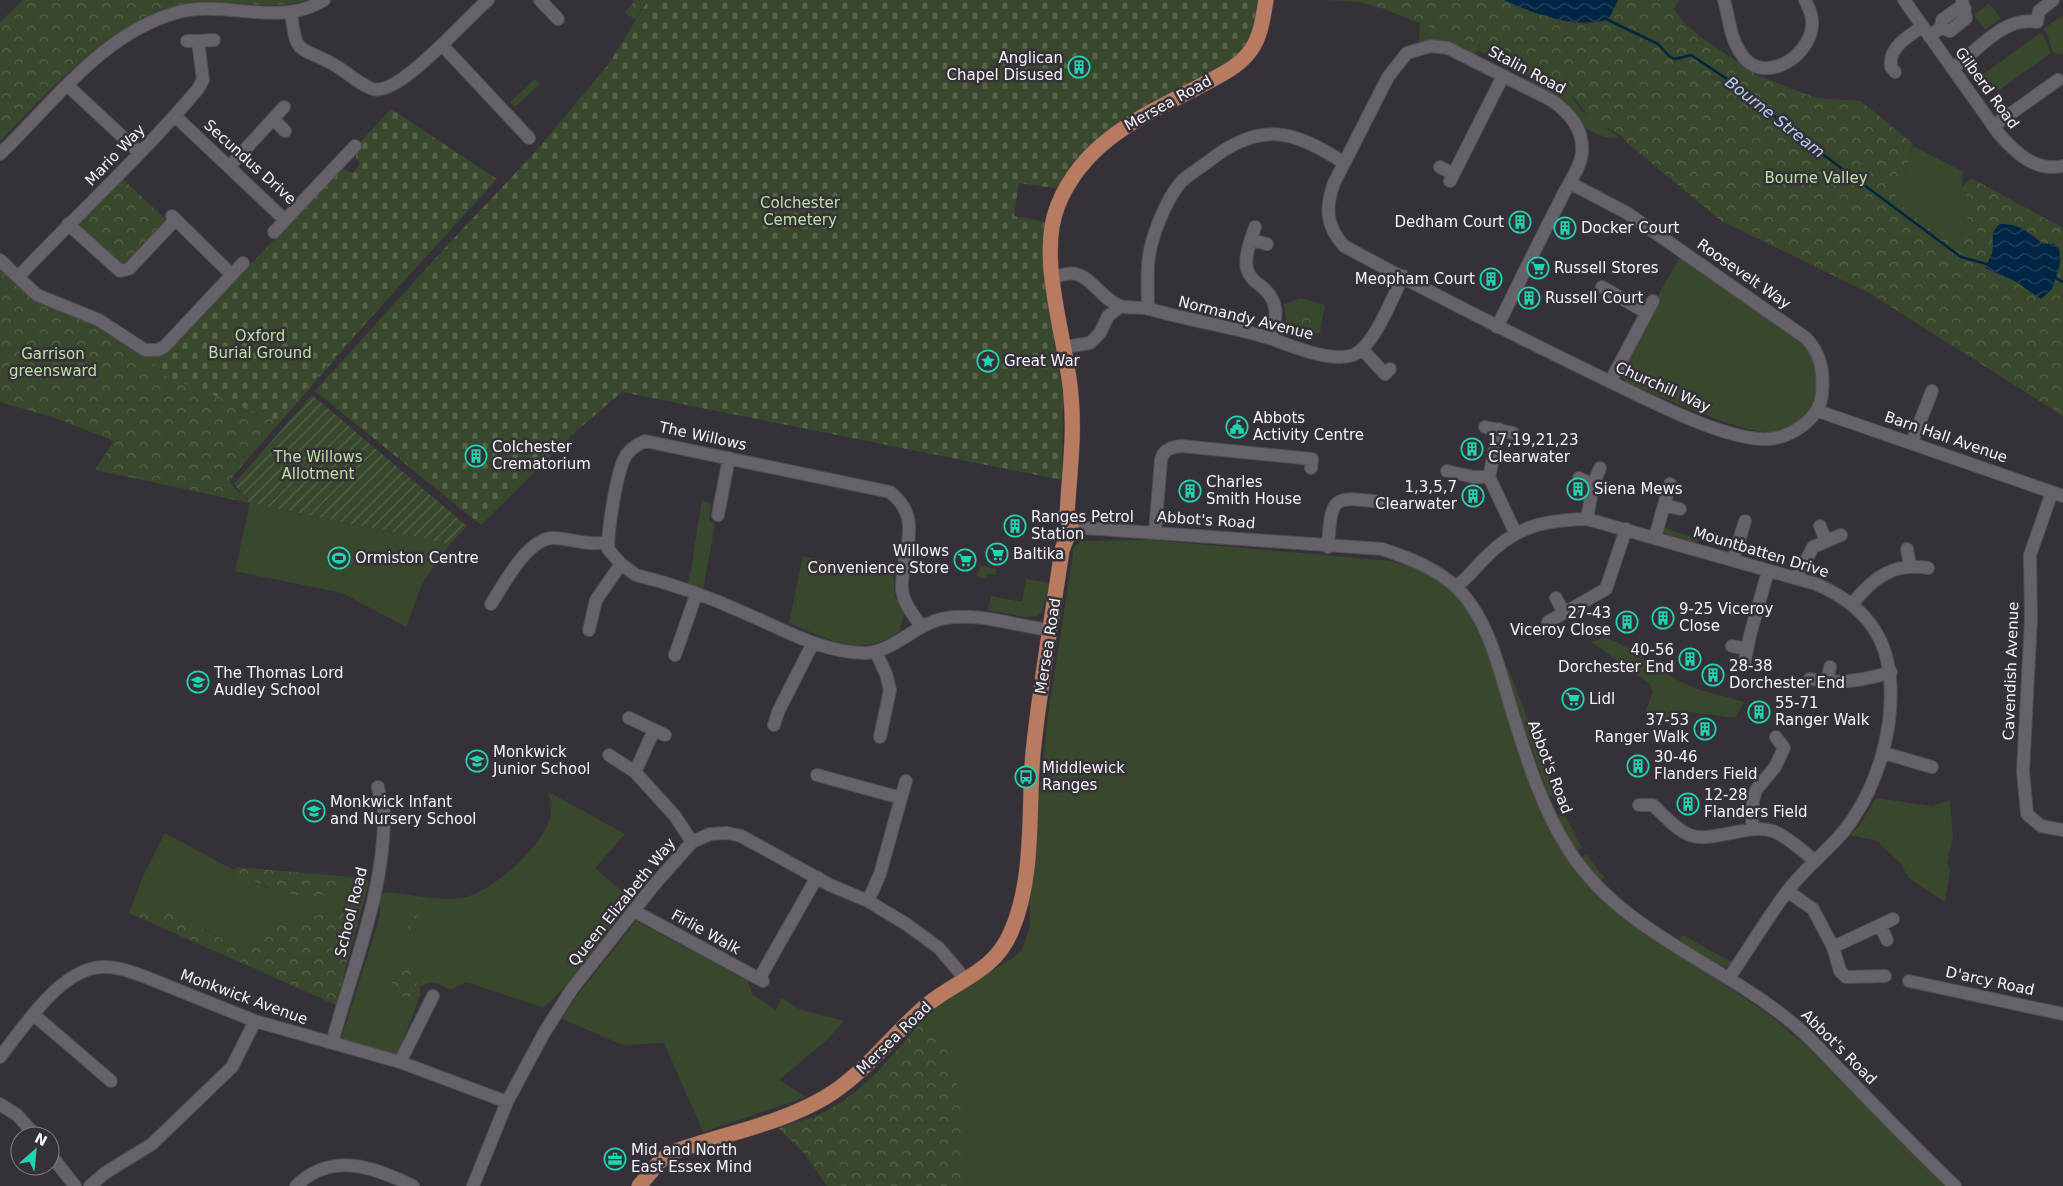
<svg xmlns="http://www.w3.org/2000/svg" width="2063" height="1186" font-family="'DejaVu Sans',sans-serif">
  <style>
    .grass { fill: #38482c }
    .forest { fill: url(#forest-crowns) }
    .cemetery { fill: url(#cemetery-stones) }
    .garden { fill: url(#garden-furrows) }
    .water { fill: url(#water-waves) }
    .lines { fill: none; stroke-linecap: round; stroke-linejoin: round }
    .stream { stroke: #012544; stroke-width: 2.5 }
    .minor-casing { stroke: #524d54; stroke-width: 14 }
    .major-casing { stroke: #524d54; stroke-width: 16 }
    .minor { stroke: #67616a; stroke-width: 12 }
    .major { stroke: #b97b5f; stroke-width: 15 }
    .labels { text-anchor: middle; dominant-baseline: central; stroke-width: 5; stroke-linejoin: round; paint-order: stroke }
    .poi-label { font-size: 15px; fill: #f6f3f7; stroke: #363138; text-anchor: start }
    .street-label { font-size: 15px; fill: #f6f3f7; stroke: #363138 }
    .park-label { font-size: 15px; fill: #bae19d; stroke: #363138 }
    .water-label { font-size: 16px; font-style: italic; fill: #afd0f3; stroke: #363138 }
  </style>
  <defs>
    <pattern id="forest-crowns" width="20" height="18" patternUnits="userSpaceOnUse" patternTransform="scale(1.25)"><rect width="20" height="18" fill="#38482c"/><path d="M2 6a3 3 0 1 1 6 0M12 15a3 3 0 1 1 6 0" fill="none" stroke="#55634b"/></pattern>
    <pattern id="cemetery-stones" width="16" height="16" patternUnits="userSpaceOnUse" patternTransform="scale(1.25)"><rect width="16" height="16" fill="#38482c"/><path d="M2 7V4a2 2 0 0 1 4 0v3zM10 15v-3a2 2 0 0 1 4 0v3z" fill="#55634b"/></pattern>
    <pattern id="garden-furrows" width="10" height="10" patternUnits="userSpaceOnUse" patternTransform="scale(1.25)"><rect width="10" height="10" fill="#38482c"/><path d="M-1 1l2-2M0 10L10 0M9 11l2-2" fill="none" stroke="#55634b"/></pattern>
    <pattern id="water-waves" width="16" height="10" patternUnits="userSpaceOnUse" patternTransform="scale(1.25)"><rect width="16" height="10" fill="#012544"/><path d="M0 5q4-4 8 0t8 0" fill="none" stroke="#274560"/></pattern>
  </defs>
  <rect width="100%" height="100%" fill="#363138"/>
  <path class="grass" d="M1989 3 2001 18 1985 30 1974 15Z
    M2063 15V54L2053 53 2047 34 2043 29Z
    M1420 23 1439 30 1453 32 1466 41 1491 51 1494 45 1532 66 1570 94 1583 112 1620 138C1592 143 1550 101 1529 84L1532 77 1477 50 1474 55 1430 41 1419 42Z
    M2042 32 2051 53 1998 91 1990 82 1975 80Z
    M535 79 540 84 515 107 510 102Z
    M1913 146 1963 172 1962 187 1971 203 1963 234 1943 240 1893 199 1903 182Z
    M1681 255 1807 346C1818 363 1822 386 1812 404 1806 417 1793 430 1778 432 1746 437 1661 396 1627 383L1623 378 1622 372 1661 301 1656 299Z
    M1301 298 1325 305 1320 333 1283 330 1286 319 1284 304Z
    M702 500 711 504 709 521 715 524 703 591 688 587Z
    M250 503 450 544 423 582 406 627 342 593 235 571Z
    M1662 527 1698 539 1696 543 1666 534 1663 532Z
    M1153 540 1392 561 1421 570 1443 582 1459 598 1471 614 1491 661 1530 773 1586 879 1705 972 1767 1013 1804 1044 1945 1186H867L922 1012 1013 958 1022 950 1030 926 1029 884 1049 708 1074 548 1080 541Z
    M803 556 893 575 895 596 904 613 899 632C860 659 828 639 789 623Z
    M980 565 996 569 995 575 987 574 986 579 977 577Z
    M1026 579 1050 583 1042 612 1037 616 1024 617 988 610 991 596 1022 602Z
    M1605 637C1633 648 1655 668 1681 682 1700 692 1723 695 1744 702L1735 718 1682 711 1668 717H1658L1646 711 1653 691 1650 684 1591 642Z
    M1504 668H1508L1559 800 1548 795Z
    M549 792 625 834 595 868 631 899 630 902C618 918 556 1005 542 1007L466 982 451 990C440 984 431 978 420 987L421 995 418 998V1002L397 1054 341 1039 380 916V895L384 892C409 894 436 901 461 898 491 894 541 847 550 819 552 811 550 800 549 792Z
    M1876 798 1932 806 1950 800 1953 837 1947 862 1950 871 1945 902 1908 878 1902 865 1877 841 1850 835 1861 823Z
    M1563 811 1582 848 1576 851 1557 816Z
    M165 833 267 888 335 893 356 881 355 884 358 886 360 881 369 882 362 907 281 922 261 939 249 944 227 941 206 930 129 913 143 876Z
    M1586 854 1605 878 1600 881 1582 858Z
    M636 921 748 981 752 994 776 1010 782 998 799 1009 844 1021 827 1040 779 1080 806 1097 703 1132 664 1043 623 1045 562 1019 576 997Z
    M1683 935 1733 963 1727 967 1717 964 1679 940Z"/>
  <path class="forest" d="M23 0H309C272 11 234 0 196 3 114 12 55 87 0 141V22Z
    M635 0H647L635 19 625 13Z
    M1324 0H1504L1558 20 1585 24 1608 20 1618 0H1679L1674 9 1684 23 1699 36 1759 76 1816 98 1861 101 1913 144 1903 182 1894 199 1943 240 1963 234 1971 203 1962 187 1971 178 2063 228V416L1869 293 1720 220 1625 141C1618 130 1603 128 1593 121 1583 113 1580 102 1571 95 1549 75 1520 57 1494 45L1491 51 1466 41 1453 32 1432 28 1384 9 1359 2Z
    M115 178 123 179 165 219 164 228 131 262 112 264 78 231V217Z
    M460 216 233 476 230 483 250 503 95 470 114 441 55 418 0 402V267L148 354H164L151 369Z
    M1296 316 1317 318 1314 330 1296 329Z
    M237 867 365 878 369 882C348 881 351 888 334 893 297 903 265 887 233 871Z
    M362 907 336 1005 129 913 164 910 227 941 249 944 261 939 281 922Z
    M413 913H418L417 921 420 922 418 932 407 929Z
    M400 963 422 972 409 1000 390 988Z
    M925 1018C966 1062 964 1130 964 1186H827L804 1153 778 1128C794 1122 812 1119 826 1111 867 1090 895 1052 925 1018Z"/>
  <path class="cemetery" d="M648 0H1261L1253 35 1238 57 1119 123 1097 144 1060 189 1019 183 1014 216 1046 222 1044 274 1063 397 1062 480 622 392 573 434 481 525 315 391 443 250 536 151 608 65Z
    M391 109 497 179 276 421 150 369 342 169 353 173 360 163 356 158V147Z"/>
  <path class="garden" d="M312 395 467 526 450 544 250 503 234 484Z"/>
  <path class="water" d="M1504 0H1618L1608 20C1568 27 1540 16 1504 0Z
    M2000 224C2023 224 2026 232 2044 244 2063 239 2063 260 2056 277 2054 280 2054 285 2052 288 2050 292 2044 296 2041 299L2015 281 1985 268C1987 264 1990 258 1992 253 1995 241 1988 234 2000 224Z"/>
  <g class="lines">
    <path class="stream" d="M1608 20 1658 44 1669 56 1675 59 1691 55 1748 93 1794 133 1961 257 1987 264
      M2055 278 2063 282"/>
    <g class="minor-casing">
      <path id="minor" d="M540 0 558 19
        M1724 0C1729 17 1730 37 1740 52 1760 87 1809 59 1812 26 1813 16 1809 8 1805 0
        M1904 0 1999 134C2016 153 2035 172 2063 166
        M291 12C296 55 297 45 331 63 345 70 359 85 373 89 399 97 467 17 488 0
        M1941 28 1942 20 1959 8 1965 9
        M1929 36 1941 28 1950 31 1966 18 1962 0
        M198 41 214 40
        M442 45 529 138
        M1953 68C1977 52 2004 15 2037 22L2039 11 2053 0
        M1895 72 1891 67C1888 48 1908 36 1922 27
        M67 85 140 153
        M175 116 285 220 355 146
        M273 119 285 131
        M1993 126 2058 80
        M0 154C54 102 103 32 179 12 226 0 281 28 324 0
        M229 167 284 107
        M1440 167 1453 174
        M1450 181 1503 76
        M172 216 232 275
        M68 224 120 271 129 269 175 220
        M1255 227C1251 240 1244 256 1247 269 1249 277 1255 282 1261 286 1280 301 1277 318 1271 338
        M274 232 285 220
        M1251 240 1267 244
        M0 260 37 295 99 320 145 350H158L165 346 243 263
        M18 277C78 214 142 155 198 89L203 80 198 41H187
        M1052 279C1088 260 1094 296 1120 306 1129 309 1140 306 1150 309 1190 321 1232 326 1272 339 1292 346 1331 363 1353 355 1374 347 1393 296 1403 276
        M1602 287 1647 313
        M1148 309C1148 295 1147 280 1148 266 1149 241 1165 201 1181 182 1189 174 1200 168 1209 161 1259 121 1293 129 1344 163
        M1497 327C1518 285 1538 243 1560 201 1567 185 1580 170 1582 153 1584 129 1569 112 1551 100L1448 48 1431 46 1407 53 1388 77 1334 183C1325 208 1326 226 1344 246 1432 294 1522 339 1613 383 1652 402 1720 437 1761 439 1787 441 1820 420 1822 394 1824 371 1821 354 1806 338L1627 213 1570 183
        M1065 347 1090 343 1100 333 1108 316 1121 306
        M1362 349 1385 374 1390 369
        M1610 382 1653 301
        M1818 411 2063 496
        M1485 427 1513 433
        M1499 429 1489 477 1515 532
        M1912 442 1932 391
        M1447 471 1473 477H1489
        M1579 478 1593 485
        M2052 492 2030 555 2031 619 2023 771 2027 814 2041 826 2063 830
        M1664 505 1680 509
        M718 515 729 458
        M1587 519 1593 485 1600 468
        M1820 526 1826 541
        M1071 527 1382 549C1409 558 1436 568 1457 588 1488 618 1499 668 1511 708 1526 757 1542 809 1570 852 1622 932 1720 963 1791 1022 1810 1037 1825 1055 1842 1072 1879 1110 1916 1149 1955 1186
        M1155 532 1161 460C1163 450 1171 447 1181 446L1312 459 1311 468
        M1655 537 1670 484
        M1328 547C1331 495 1333 496 1382 502
        M1907 549 1910 565
        M1733 560 1745 521
        M1797 578 1813 547 1841 535
        M1456 586C1468 579 1475 567 1486 557 1516 526 1545 520 1587 519L1816 584C1879 611 1897 655 1889 721 1884 756 1874 787 1854 817 1836 846 1806 865 1786 893 1766 920 1748 950 1729 978
        M1556 598 1564 613
        M491 604C504 584 528 537 554 538 573 539 589 546 608 542
        M1852 604C1873 578 1893 562 1928 568
        M1548 622 1606 589 1626 529
        M922 627C914 616 903 603 902 589 900 552 926 521 890 492L645 441C636 445 628 450 624 459 616 477 608 528 608 549L621 564 636 575C673 584 712 598 747 614 784 630 824 653 865 653 891 653 915 625 941 619 977 611 1015 626 1050 630
        M589 630 596 600 621 564
        M1732 646 1747 649
        M876 652 886 674 890 690 880 737
        M675 655 696 595
        M1744 665 1750 635 1768 571
        M1810 679C1836 685 1866 680 1891 672
        M1827 683 1830 667
        M629 718 665 735
        M774 725 778 712 813 643
        M654 730 635 772 675 816 692 842
        M1884 753 1932 767
        M609 755 635 772
        M817 775 901 798 880 874 868 901
        M901 798 906 781
        M1639 805H1653C1691 843 1691 841 1742 831 1751 829 1763 828 1773 831 1787 836 1802 851 1814 860
        M1752 829 1753 800 1756 790 1775 767 1784 748 1776 737
        M1787 891 1813 909 1833 947 1893 919
        M634 911 763 981
        M1880 925 1887 940
        M1833 947 1840 971 1846 977 1885 976
        M759 979 817 877
        M1909 981 2063 1014
        M34 1015 111 1081
        M332 1043C352 968 385 892 384 813 384 804 379 796 378 787
        M0 1057C23 1028 56 976 94 968 111 965 127 970 143 976L255 1021 400 1062 507 1102
        M400 1062 433 996
        M0 1104 17 1115 36 1136
        M50 1154 75 1186
        M90 1186 105 1173 152 1144 232 1067 255 1021
        M296 1186C332 1151 374 1167 413 1186
        M473 1186 507 1102 544 1033 572 989 654 885 692 842 710 834 728 833 741 836 830 885 868 901 906 924 939 948 966 980"/>
    </g>
    <g class="major-casing">
      <path id="major" d="M639 1186 660 1161 673 1152C722 1134 778 1125 824 1098 865 1074 892 1034 928 1004 959 979 994 972 1011 932 1035 877 1028 811 1033 753 1040 685 1052 618 1062 550L1071 527 1067 516C1069 476 1075 436 1071 396 1067 340 1036 258 1058 205 1084 140 1145 115 1202 85 1220 75 1239 67 1251 50 1261 36 1263 17 1266 0"/>
    </g>
    <use href="#minor" class="minor"/>
    <use href="#major" class="major"/>
  </g>
  <defs>
    <g id="building-ring" transform="scale(1.125)"><circle r="9.5" fill="#363138" stroke="#1ed5b0" stroke-width="1.5"/><path d="M-4-6H4V6H1V3H-1V6H-4ZM-2.5-4.3h1.7v1.8h-1.7ZM.8-4.3h1.7v1.8H.8ZM-2.5-1h1.7V.8h-1.7ZM.8-1h1.7V.8H.8Z" fill="#1ed5b0"/></g>
    <g id="supermarket-ring" transform="scale(1.125)"><circle r="9.5" fill="#363138" stroke="#1ed5b0" stroke-width="1.5"/><path d="M-6-5.5h2.5l.6 2H6L4.5 2H-2.5L-4.4-4H-6ZM-1.5 3.2a1.3 1.3 0 1 0 .1 0ZM3 3.2a1.3 1.3 0 1 0 .1 0Z" fill="#1ed5b0"/></g>
    <g id="sight-ring" transform="scale(1.125)"><circle r="9.5" fill="#363138" stroke="#1ed5b0" stroke-width="1.5"/><path d="M0-6L1.8-2.2L6-1.7L2.9 1.2L3.7 5.4L0 3.3L-3.7 5.4L-2.9 1.2L-6-1.7L-1.8-2.2Z" fill="#1ed5b0"/></g>
    <g id="civic-ring" transform="scale(1.125)"><circle r="9.5" fill="#363138" stroke="#1ed5b0" stroke-width="1.5"/><path d="M-.6-6.5H3V-4.5H.6V-3L4-1V1h2V6H-6V1h2V-1L-.6-3ZM-1.2 2.5V6h2.4V2.5Z" fill="#1ed5b0"/></g>
    <g id="stadium-ring" transform="scale(1.125)"><circle r="9.5" fill="#363138" stroke="#1ed5b0" stroke-width="1.5"/><path d="M0-5a6.5 5 0 1 0 0 10a6.5 5 0 1 0 0-10ZM-3.5-1.8h7v3.6h-7Z" fill="#1ed5b0"/></g>
    <g id="school-ring" transform="scale(1.125)"><circle r="9.5" fill="#363138" stroke="#1ed5b0" stroke-width="1.5"/><path d="M0-5L7-2L0 1L-7-2ZM-4 1L0 2.5L4 1V4Q0 6-4 4Z" fill="#1ed5b0"/></g>
    <g id="bus-ring" transform="scale(1.125)"><circle r="9.5" fill="#363138" stroke="#1ed5b0" stroke-width="1.5"/><path d="M-5-6H5V4H4V6H2V4H-2V6H-4V4H-5ZM-3.5-4V0h7V-4ZM-3.5 1.2v1.5H-2V1.2ZM2 1.2v1.5H3.5V1.2Z" fill="#1ed5b0"/></g>
    <g id="office-ring" transform="scale(1.125)"><circle r="9.5" fill="#363138" stroke="#1ed5b0" stroke-width="1.5"/><path d="M-6-3h4V-5.5h4V-3h4V5H-6ZM-1-4.5V-3h2v-1.5ZM-6 0V1H6V0Z" fill="#1ed5b0"/></g>
  </defs>
  <g fill-rule="evenodd">
    <use href="#building-ring" x="1079" y="67"/>
    <use href="#building-ring" x="1520" y="222"/>
    <use href="#building-ring" x="1565" y="228"/>
    <use href="#supermarket-ring" x="1538" y="268"/>
    <use href="#building-ring" x="1491" y="279"/>
    <use href="#building-ring" x="1529" y="298"/>
    <use href="#sight-ring" x="988" y="361"/>
    <use href="#civic-ring" x="1237" y="427"/>
    <use href="#building-ring" x="1472" y="449"/>
    <use href="#building-ring" x="476" y="456"/>
    <use href="#building-ring" x="1578" y="489"/>
    <use href="#building-ring" x="1190" y="491"/>
    <use href="#building-ring" x="1473" y="496"/>
    <use href="#building-ring" x="1015" y="526"/>
    <use href="#supermarket-ring" x="997" y="554"/>
    <use href="#stadium-ring" x="339" y="558"/>
    <use href="#supermarket-ring" x="965" y="560"/>
    <use href="#building-ring" x="1663" y="618"/>
    <use href="#building-ring" x="1627" y="622"/>
    <use href="#building-ring" x="1690" y="659"/>
    <use href="#building-ring" x="1713" y="675"/>
    <use href="#school-ring" x="198" y="682"/>
    <use href="#supermarket-ring" x="1573" y="699"/>
    <use href="#building-ring" x="1759" y="712"/>
    <use href="#building-ring" x="1705" y="729"/>
    <use href="#school-ring" x="477" y="761"/>
    <use href="#building-ring" x="1638" y="766"/>
    <use href="#bus-ring" x="1026" y="777"/>
    <use href="#building-ring" x="1688" y="804"/>
    <use href="#school-ring" x="314" y="811"/>
    <use href="#office-ring" x="615" y="1159"/>
  </g>
  <g class="labels">
    <g class="poi-label">
      <text x="1063" y="58" text-anchor="end">Anglican<tspan x="1063" dy="17">Chapel Disused</tspan></text>
      <text x="1504" y="222" text-anchor="end">Dedham Court</text>
      <text x="1581" y="228">Docker Court</text>
      <text x="1554" y="268">Russell Stores</text>
      <text x="1475" y="279" text-anchor="end">Meopham Court</text>
      <text x="1545" y="298">Russell Court</text>
      <text x="1004" y="361">Great War</text>
      <text x="1253" y="418">Abbots<tspan x="1253" dy="17">Activity Centre</tspan></text>
      <text x="1488" y="440">17,19,21,23<tspan x="1488" dy="17">Clearwater</tspan></text>
      <text x="492" y="447">Colchester<tspan x="492" dy="17">Crematorium</tspan></text>
      <text x="1206" y="482">Charles<tspan x="1206" dy="17">Smith House</tspan></text>
      <text x="1457" y="487" text-anchor="end">1,3,5,7<tspan x="1457" dy="17">Clearwater</tspan></text>
      <text x="1594" y="489">Siena Mews</text>
      <text x="1031" y="517">Ranges Petrol<tspan x="1031" dy="17">Station</tspan></text>
      <text x="949" y="551" text-anchor="end">Willows<tspan x="949" dy="17">Convenience Store</tspan></text>
      <text x="1013" y="554">Baltika</text>
      <text x="355" y="558">Ormiston Centre</text>
      <text x="1679" y="609">9-25 Viceroy<tspan x="1679" dy="17">Close</tspan></text>
      <text x="1611" y="613" text-anchor="end">27-43<tspan x="1611" dy="17">Viceroy Close</tspan></text>
      <text x="1674" y="650" text-anchor="end">40-56<tspan x="1674" dy="17">Dorchester End</tspan></text>
      <text x="1729" y="666">28-38<tspan x="1729" dy="17">Dorchester End</tspan></text>
      <text x="214" y="673">The Thomas Lord<tspan x="214" dy="17">Audley School</tspan></text>
      <text x="1589" y="699">Lidl</text>
      <text x="1775" y="703">55-71<tspan x="1775" dy="17">Ranger Walk</tspan></text>
      <text x="1689" y="720" text-anchor="end">37-53<tspan x="1689" dy="17">Ranger Walk</tspan></text>
      <text x="493" y="752">Monkwick<tspan x="493" dy="17">Junior School</tspan></text>
      <text x="1654" y="757">30-46<tspan x="1654" dy="17">Flanders Field</tspan></text>
      <text x="1042" y="768">Middlewick<tspan x="1042" dy="17">Ranges</tspan></text>
      <text x="1704" y="795">12-28<tspan x="1704" dy="17">Flanders Field</tspan></text>
      <text x="330" y="802">Monkwick Infant<tspan x="330" dy="17">and Nursery School</tspan></text>
      <text x="631" y="1150">Mid and North<tspan x="631" dy="17">East Essex Mind</tspan></text>
    </g>
    <g class="street-label">
      <text transform="translate(1527 70) rotate(28)">Stalin Road</text>
      <text transform="translate(1987 88) rotate(54)">Gilberd Road</text>
      <text transform="translate(1168 103) rotate(-29)">Mersea Road</text>
      <text transform="translate(115 155) rotate(-46)">Mario Way</text>
      <text transform="translate(250 162) rotate(42)">Secundus Drive</text>
      <text transform="translate(1744 274) rotate(35)">Roosevelt Way</text>
      <text transform="translate(1246 318) rotate(14)">Normandy Avenue</text>
      <text transform="translate(1663 387) rotate(24)">Churchill Way</text>
      <text transform="translate(703 436) rotate(12)">The Willows</text>
      <text transform="translate(1946 437) rotate(19)">Barn Hall Avenue</text>
      <text transform="translate(1206 520) rotate(4)">Abbot's Road</text>
      <text transform="translate(1761 552) rotate(17)">Mountbatten Drive</text>
      <text transform="translate(1048 646) rotate(-81)">Mersea Road</text>
      <text transform="translate(2011 671) rotate(-88)">Cavendish Avenue</text>
      <text transform="translate(1550 767) rotate(69)">Abbot's Road</text>
      <text transform="translate(622 902) rotate(-51)">Queen Elizabeth Way</text>
      <text transform="translate(351 912) rotate(-76)">School Road</text>
      <text transform="translate(706 932) rotate(29)">Firlie Walk</text>
      <text transform="translate(1990 981) rotate(12)">D'arcy Road</text>
      <text transform="translate(244 997) rotate(20)">Monkwick Avenue</text>
      <text transform="translate(894 1038) rotate(-44)">Mersea Road</text>
      <text transform="translate(1839 1047) rotate(45)">Abbot's Road</text>
    </g>
    <g class="park-label">
      <text x="1816" y="178">Bourne Valley</text>
      <text x="800" y="203">Colchester<tspan x="800" dy="17">Cemetery</tspan></text>
      <text x="260" y="336">Oxford<tspan x="260" dy="17">Burial Ground</tspan></text>
      <text x="53" y="354">Garrison<tspan x="53" dy="17">greensward</tspan></text>
      <text x="318" y="457">The Willows<tspan x="318" dy="17">Allotment</tspan></text>
    </g>
    <g class="water-label">
      <text transform="translate(1775 117) rotate(38)">Bourne Stream</text>
    </g>
  </g>
  <g transform="translate(35 1151) rotate(27)"><circle r="24" fill="#363138" stroke="#837f84"/>
  <path d="M0-4L9 19L0 12L-9 19Z" fill="#1ed5b0"/>
  <text y="-8" font-size="14" font-weight="bold" text-anchor="middle" fill="#f6f3f7">N</text>
  </g>
</svg>
